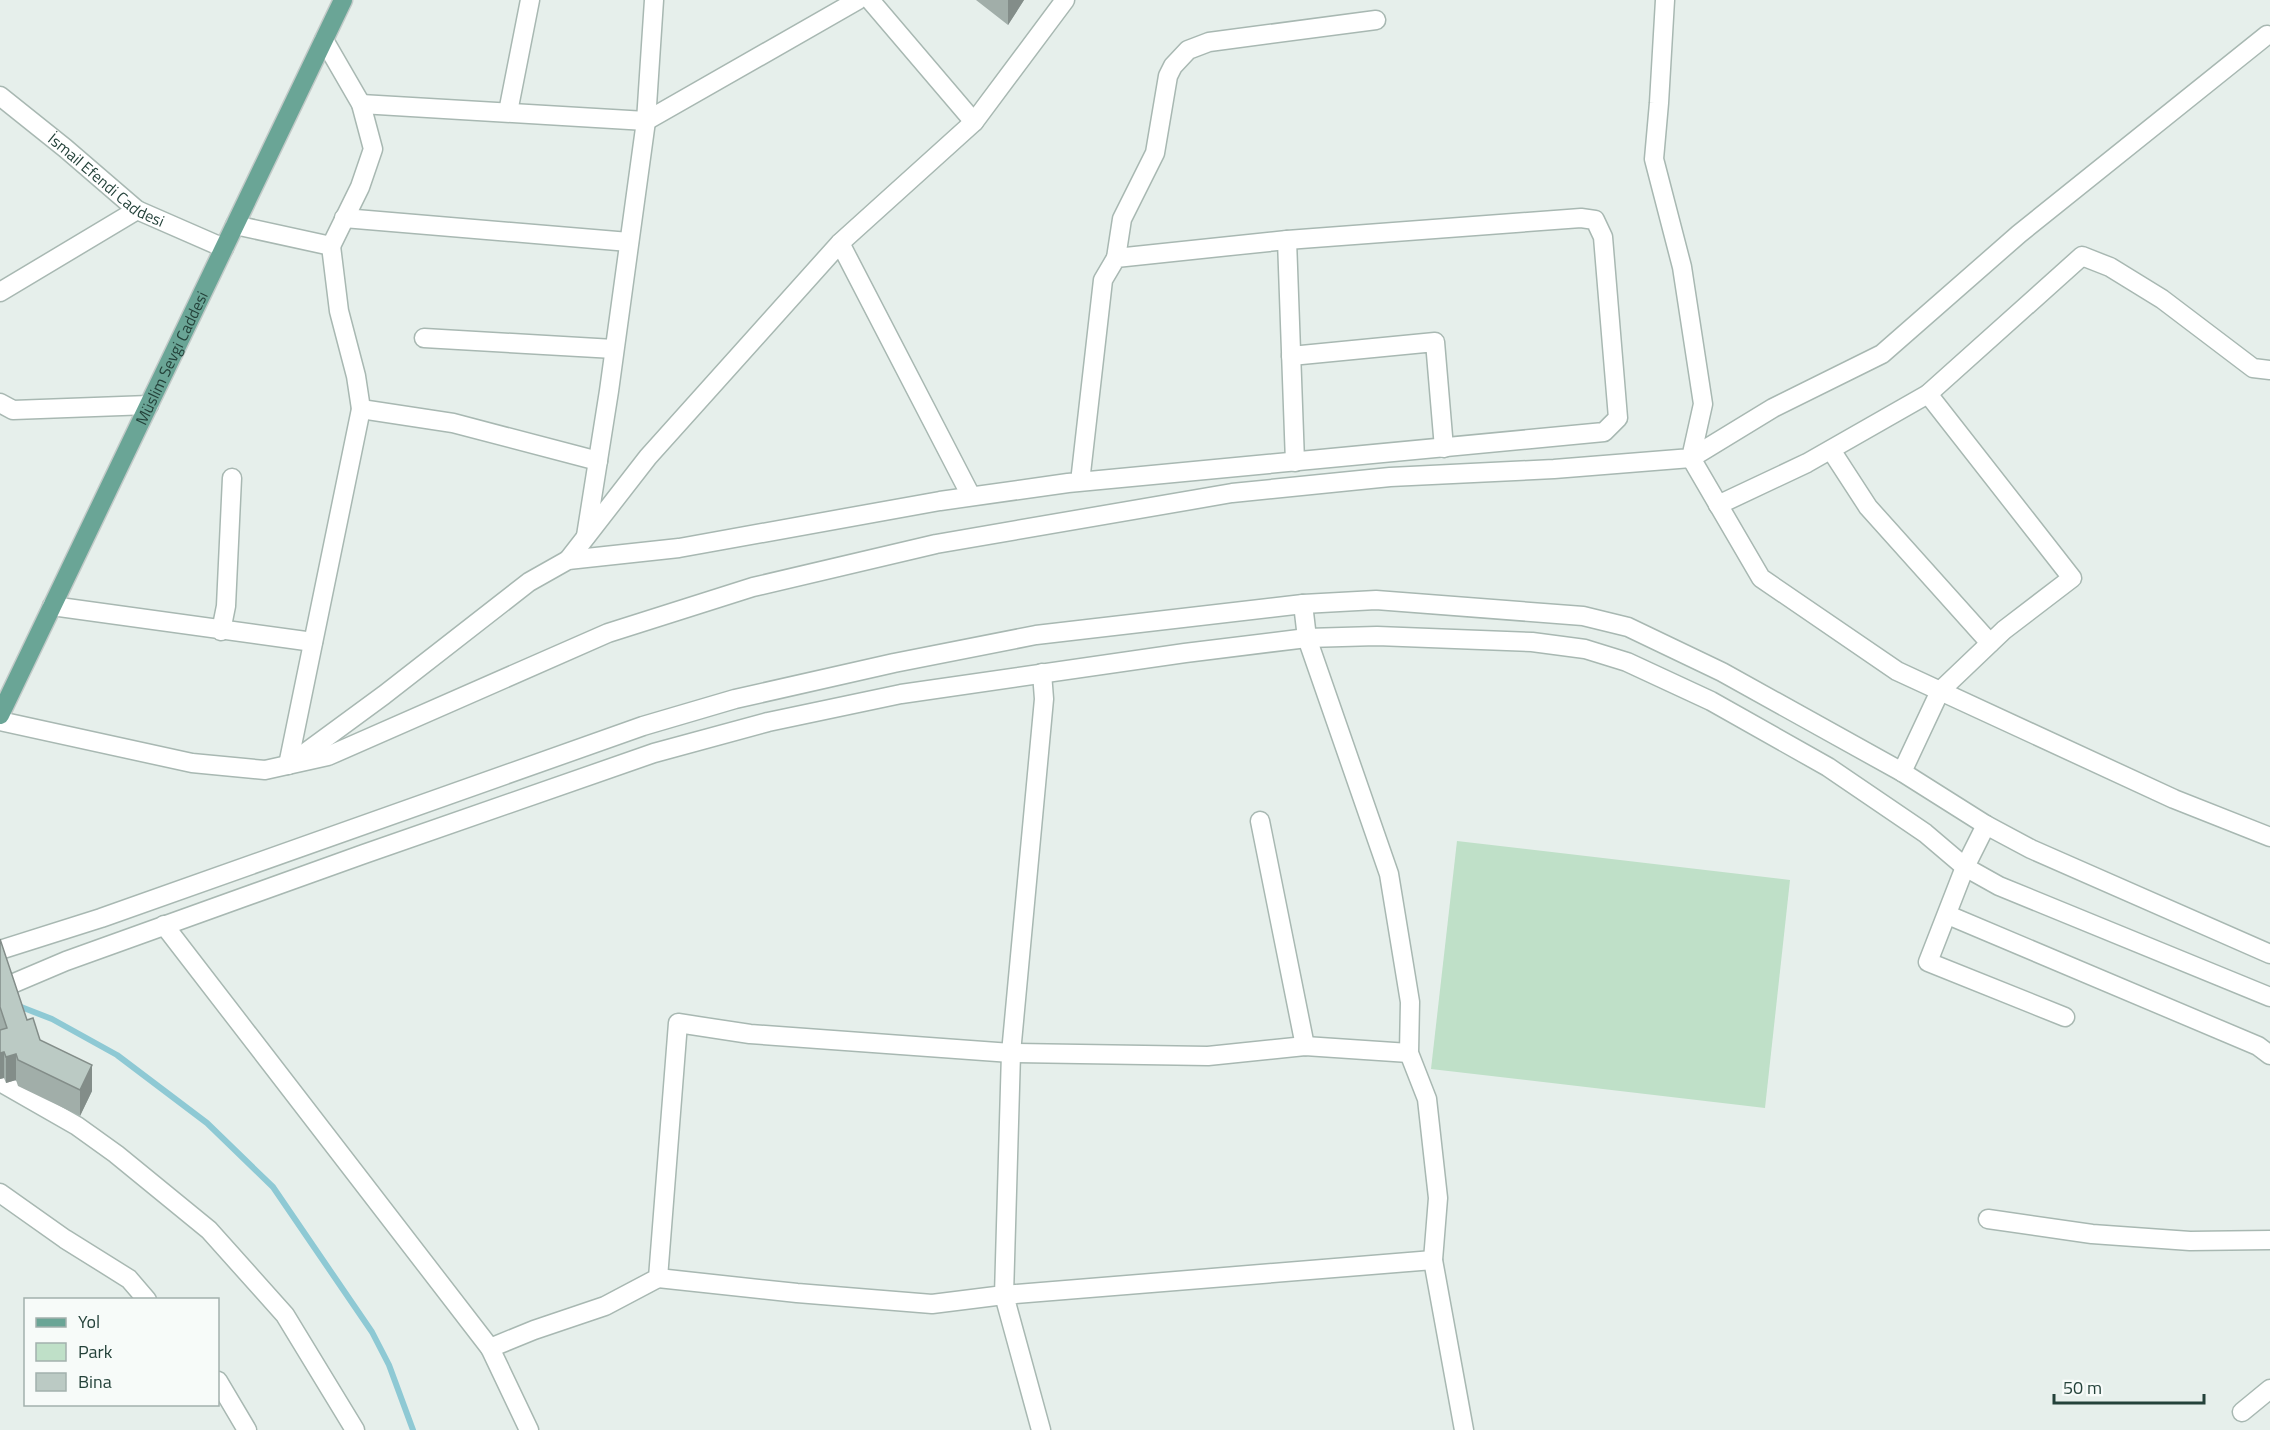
<svg xmlns="http://www.w3.org/2000/svg" width="2270" height="1430" font-family="'Titillium Web',sans-serif">
  <style>
    .green { fill: #bfe0c8 }
    .lines { fill: none; stroke-linecap: round; stroke-linejoin: round }
    .stream { stroke: #8ec9d4; stroke-width: 6 }
    .minor-casing { stroke: #a8b8b2; stroke-width: 21 }
    .major-casing { stroke: #c2cac8; stroke-width: 21 }
    .minor { stroke: #fff; stroke-width: 18 }
    .major { stroke: #6aa596; stroke-width: 18 }
    .wall { fill: #a1aea9 }
    .shaded-wall { fill: #838d89 }
    .building { fill: #bbcac4; stroke: #838d89; stroke-width: 1.5 }
    .labels { text-anchor: middle; dominant-baseline: central; stroke-width: 5; stroke-linejoin: round; paint-order: stroke }
    .street-label { font-size: 16px; fill: #24423a; stroke: #f7fbf9 }
  </style>
  <rect width="100%" height="100%" fill="#e6efeb"/>
  <path class="green" d="M1457 841 1790 880 1765 1108 1431 1069Z"/>
  <g class="lines">
    <path class="stream" d="M16 1005 52 1019 117 1055 207 1123 273 1187 372 1332 389 1365 413 1430"/>
    <g class="minor-casing">
      <g id="minor">
        <path d="M870 0 974 122"/>
        <path d="M2267 35 2019 234 1882 354 1773 408 1691 458 1761 578 1897 671 2174 799 2270 837"/>
        <path d="M324 40 361 104 373 149 360 187 331 246"/>
        <path id="s1" d="M0 96 65 148 137 210 224 248"/>
        <path d="M361 104 646 121 858 0"/>
        <path d="M508 112 530 0"/>
        <path d="M344 218 629 242"/>
        <path d="M235 225 331 246 339 311 356 376 361 409 453 423 598 461"/>
        <path d="M1287 240 1295 462"/>
        <path d="M840 243 971 496"/>
        <path d="M1116 258 1122 219 1155 153 1168 76 1173 66 1188 50 1209 42 1376 20"/>
        <path d="M0 292 137 210"/>
        <path d="M424 338 614 349"/>
        <path d="M1291 356 1435 342 1444 448"/>
        <path d="M0 403 13 410 149 405"/>
        <path d="M1831 450 1868 507 1990 643"/>
        <path d="M1718 505 1807 463 1928 394 2082 256 2110 267 2162 299 2253 368 2270 370"/>
        <path d="M586 536 609 391 646 121 654 0"/>
        <path d="M568 560 648 457 840 243 974 122 1065 0"/>
        <path d="M1303 604 1307 638 1389 874 1410 1002 1409 1053 1427 1099 1438 1198 1433 1260 1464 1430"/>
        <path d="M52 606 313 642"/>
        <path d="M221 631 226 606 232 478"/>
        <path d="M0 721 192 763 265 770 328 756 608 633 753 587 936 544 1232 493 1390 477 1554 469 1691 458 1703 404 1682 267 1654 159 1659 103 1665 0"/>
        <path d="M290 764 384 695 529 582 568 560 679 548 940 501 1068 483 1604 432 1618 418 1603 237 1595 220 1581 218 1287 240 1116 258 1103 280 1080 482"/>
        <path d="M288 765 361 409"/>
        <path d="M1902 772 1940 691 2004 630 2072 578 1928 394"/>
        <path d="M1260 821 1305 1046"/>
        <path d="M1986 825 1965 867 1928 962 2065 1017"/>
        <path d="M1948 915 2258 1046 2270 1055"/>
        <path d="M164 925 490 1348"/>
        <path d="M0 950 101 918 643 726 735 699 894 663 1036 635 1303 604 1376 600 1583 616 1628 627 1722 672 1902 772 1986 825 2031 849 2270 954"/>
        <path d="M0 989 66 961 364 854 654 753 768 722 901 694 1185 653 1307 638 1377 636 1532 642 1585 649 1627 662 1711 701 1828 767 1925 833 1965 867 1999 886 2270 997"/>
        <path d="M0 1082 77 1126 116 1154 209 1230 285 1315 355 1430"/>
        <path d="M0 1193 65 1239 129 1279 147 1300"/>
        <path d="M1988 1219 2092 1234 2190 1241 2270 1240"/>
        <path d="M658 1278 797 1293 932 1304 1004 1295 1011 1053 1044 699 1042 673"/>
        <path d="M218 1381 247 1430"/>
        <path d="M2242 1412 2270 1389"/>
        <path d="M529 1430 490 1348 534 1330 605 1306 658 1278 678 1023 750 1034 1011 1053 1208 1056 1305 1046 1409 1053"/>
        <path d="M1041 1430 1004 1295 1433 1260"/>
      </g>
    </g>
    <g class="major-casing">
      <g id="major">
        <path id="s2" d="M0 715 343 0"/>
      </g>
    </g>
    <use href="#minor" class="minor"/>
    <use href="#major" class="major"/>
  </g>
  <path class="wall" d="M976 0H1024L1008 25Z
    M0 939 27 1020 40 1040 92 1091 80 1116 18 1086 16 1080 6 1083 4 1078 0 1079Z"/>
  <path class="shaded-wall" d="M1008 0H1024L1008 25Z
    M4 1052V1078L0 1079V1053Z
    M16 1054V1080L6 1083V1057Z
    M92 1065V1091L80 1116V1090Z"/>
  <path class="building" d="M0 939 27 1020 33 1018 40 1040 92 1065 80 1090 18 1060 16 1054 6 1057 4 1052 0 1053V1030L7 1028 0 1007Z"/>
  <g class="labels">
    <g class="street-label">
      <text stroke="none"><textPath href="#s1" startOffset="136">İsmail Efendi Caddesi</textPath></text>
      <text stroke="none"><textPath href="#s2" startOffset="396">Müslim Sevgi Caddesi</textPath></text>
    </g>
  </g>
  <rect x="24" y="1298" width="195" height="108" fill="#f7fbf9" stroke="#a3b1ad" stroke-width="1.5"/>
  <rect x="36" y="1318" width="30" height="9" fill="#6aa596" stroke="#a3b1ad" stroke-width="1.5"/>
  <text x="78" y="1328" font-size="18" fill="#24423a">Yol</text>
  <rect x="36" y="1343" width="30" height="18" fill="#bfe0c8" stroke="#a3b1ad" stroke-width="1.5"/>
  <text x="78" y="1358" font-size="18" fill="#24423a">Park</text>
  <rect x="36" y="1373" width="30" height="18" fill="#bbcac4" stroke="#a3b1ad" stroke-width="1.5"/>
  <text x="78" y="1388" font-size="18" fill="#24423a">Bina</text>
  <path d="M2054 1394v9h150v-9" fill="none" stroke="#24423a" stroke-width="3"/>
  <text x="2063" y="1394" font-size="18" fill="#24423a" stroke="#f7fbf9" stroke-width="4.5" paint-order="stroke">50 m</text>
</svg>
